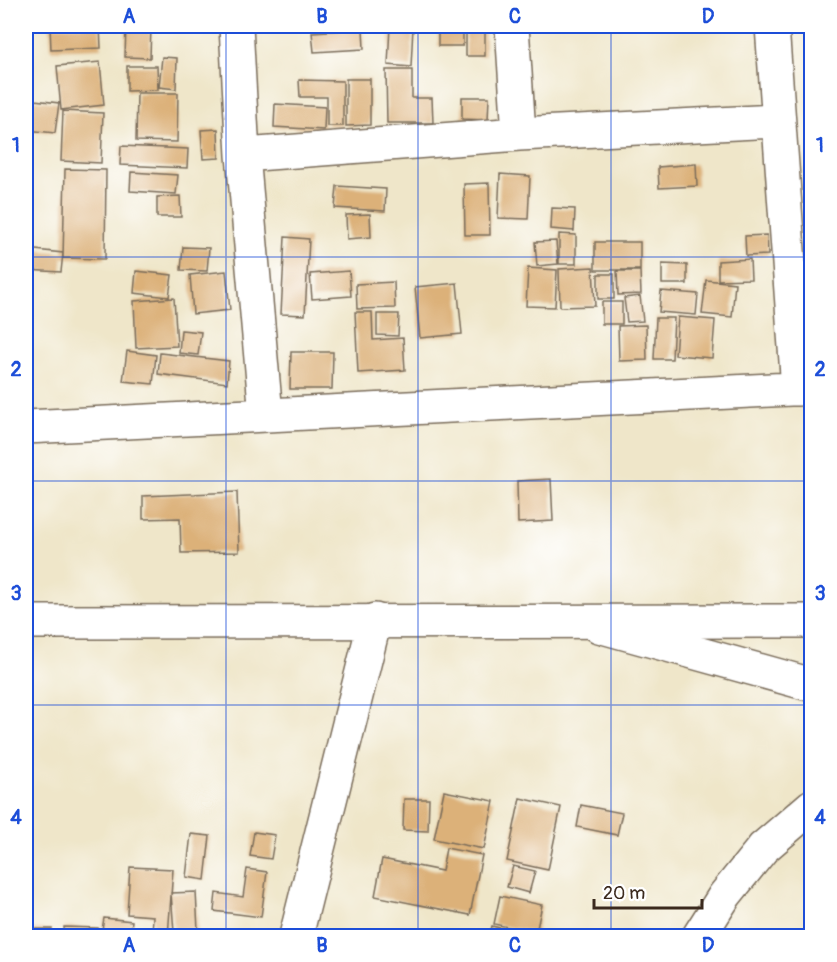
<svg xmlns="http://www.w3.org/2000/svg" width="837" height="962" font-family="Pangolin,sans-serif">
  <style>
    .building { fill: #dcb179 }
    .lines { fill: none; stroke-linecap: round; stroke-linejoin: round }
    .street-casing { stroke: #7a6c5a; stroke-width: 36 }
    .secondary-casing { stroke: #7a6c5a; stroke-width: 36 }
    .street { stroke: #fff; stroke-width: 33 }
    .secondary { stroke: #fff; stroke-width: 33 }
    .grid { fill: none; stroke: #1d4ed8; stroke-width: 1.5; stroke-opacity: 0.55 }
    .neatline { fill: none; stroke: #1d4ed8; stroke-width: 2 }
    .grid-label { font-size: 20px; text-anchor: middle; font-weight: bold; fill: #1d4ed8 }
  </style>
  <rect width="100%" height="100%" fill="#fff"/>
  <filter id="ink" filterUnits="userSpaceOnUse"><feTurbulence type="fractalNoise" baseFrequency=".0167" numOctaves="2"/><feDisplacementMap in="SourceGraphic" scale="12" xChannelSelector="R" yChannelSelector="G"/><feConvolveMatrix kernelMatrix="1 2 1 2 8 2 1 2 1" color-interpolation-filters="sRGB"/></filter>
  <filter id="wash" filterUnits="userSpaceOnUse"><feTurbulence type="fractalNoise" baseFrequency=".008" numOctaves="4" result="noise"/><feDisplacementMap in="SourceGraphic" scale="24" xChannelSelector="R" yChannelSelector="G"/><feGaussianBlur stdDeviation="1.35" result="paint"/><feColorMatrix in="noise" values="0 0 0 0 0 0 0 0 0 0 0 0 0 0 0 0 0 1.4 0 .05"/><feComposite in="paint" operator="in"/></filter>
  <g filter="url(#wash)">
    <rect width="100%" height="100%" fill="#efe6c9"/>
    <g id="blocks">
      <path class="building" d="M50 26H100L101 48 51 50Z
        M126 26H151L150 58 125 57Z
        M390 26 413 27 411 67 388 65Z
        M438 26H463V46H438Z
        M466 26H485V56H466Z
        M363 29 364 49 314 52 312 32Z
        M162 57 177 58 176 89 159 87Z
        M100 62 104 105 61 110 57 66Z
        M26 65 31 66 29 92H26Z
        M127 66H157L158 90 127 91Z
        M386 70H412V98H432L433 123H387Z
        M346 79H370V125L346 126Z
        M299 80 343 81V126H327V97H300Z
        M137 93H178L177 142 136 141Z
        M462 97H489L488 120 462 119Z
        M26 99 59 103 55 133 27 130Z
        M275 104 325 107 324 130 274 127Z
        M63 111 103 113 101 163 61 161Z
        M218 129 219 158 203 159 201 130Z
        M121 146 188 149 187 168 120 165Z
        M696 164 697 186 659 188 658 167Z
        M65 169 106 170 105 259 63 258Z
        M131 172 178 175 176 194 130 191Z
        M500 174 530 176 528 219 498 218Z
        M489 183 490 235H465L464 184Z
        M337 186 386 189 385 211 335 208Z
        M180 196 181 217H157V197Z
        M552 208 575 209 574 231 551 229Z
        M370 214 371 237 347 239 346 215Z
        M559 234 576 235V264H559Z
        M767 235 768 255 746 256 745 236Z
        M285 237 309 239 305 315 281 314Z
        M556 241 558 264 537 266 535 242Z
        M595 242H640V270H595Z
        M183 247 209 248 207 271 181 270Z
        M26 249 63 253 61 272 26 270Z
        M750 259 751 279 718 280V261Z
        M662 264 687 265V284H662Z
        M593 267 595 306 560 307 559 269Z
        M528 268 557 270 555 307 526 306Z
        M136 271 172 275 169 297 134 293Z
        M226 271 230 310 193 314 190 275Z
        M349 271 351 296 312 299 310 274Z
        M617 271H640L641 294 618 295Z
        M598 274H614V299H598Z
        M706 280 735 283 732 317 702 314Z
        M394 282 395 308 357 309 356 284Z
        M457 283 462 334 420 338 415 287Z
        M661 291 698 294 696 315 659 312Z
        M640 296 643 321 627 322 624 298Z
        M174 298 177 346 136 348 134 301Z
        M602 302H622V324H602Z
        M355 312H372L373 340 403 338 405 370 358 373Z
        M377 314H399L398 336 377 335Z
        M678 317 715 320 712 358 675 355Z
        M656 318H674L672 359H654Z
        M646 325 647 360 619 361 618 326Z
        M181 330 201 332 198 355 179 353Z
        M127 351 156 355 153 384 123 381Z
        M291 352H333L332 389H290Z
        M160 353 229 361 227 383 158 374Z
        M551 479 553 521 518 523 517 481Z
        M237 492 239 552 181 553 180 518 143 519V496Z
        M444 791 494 801 484 849 434 839Z
        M520 798 561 807 548 870 507 861Z
        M404 799H429L428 831 403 830Z
        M581 805 622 813 617 835 577 827Z
        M254 832 275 835 271 859 250 856Z
        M191 834 210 836 205 880 186 877Z
        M446 848 482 855 470 915 375 896 382 859 442 871Z
        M513 866 535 871 529 893 507 887Z
        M130 867 173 869 168 936H152L153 916 127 914Z
        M247 869 267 872 261 917 214 911 216 893 243 897Z
        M196 892 198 930 174 932 171 893Z
        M500 896 542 905 536 933 494 924Z
        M104 918 132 921 130 936H101Z
        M492 926 515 932 514 936H489Z
        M64 927 98 928V936H64Z
        M29 929H52V936H29Z"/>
    </g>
  </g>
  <g filter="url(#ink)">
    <use href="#blocks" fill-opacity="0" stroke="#7a6c5a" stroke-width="1.5"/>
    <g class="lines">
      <g class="street-casing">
        <path id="street" d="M236 26 243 155 266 415
          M772 26 798 389
          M519 134 777 121
          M243 155 519 134 512 26
          M26 427 812 388
          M599 626 812 685
          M296 936 375 620
          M699 936 725 895 763 848 812 806"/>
      </g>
      <g class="secondary-casing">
        <path id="secondary" d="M26 622 812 621"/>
      </g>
      <use href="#street" class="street"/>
      <use href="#secondary" class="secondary"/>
    </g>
  </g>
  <path class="grid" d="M226 26V936M418 26V936M611 26V936M26 257H812M26 481H812M26 705H812"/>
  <rect width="837" height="962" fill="none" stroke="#fff" stroke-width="66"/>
  <path d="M594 899v9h108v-9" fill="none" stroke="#3b2a1e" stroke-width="3"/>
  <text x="603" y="899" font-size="18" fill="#3b2a1e" stroke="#ffffff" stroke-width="4.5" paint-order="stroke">20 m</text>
  <rect x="33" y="33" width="771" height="896" class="neatline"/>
  <g class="grid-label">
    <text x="129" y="23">A</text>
    <text x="322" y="23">B</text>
    <text x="515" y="23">C</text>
    <text x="708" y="23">D</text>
    <text x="16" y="152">1</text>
    <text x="820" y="152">1</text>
    <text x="16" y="376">2</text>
    <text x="820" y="376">2</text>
    <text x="16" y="600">3</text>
    <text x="820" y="600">3</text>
    <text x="16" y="824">4</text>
    <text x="820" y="824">4</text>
    <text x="129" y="952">A</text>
    <text x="322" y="952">B</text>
    <text x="515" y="952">C</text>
    <text x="708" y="952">D</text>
  </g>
</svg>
